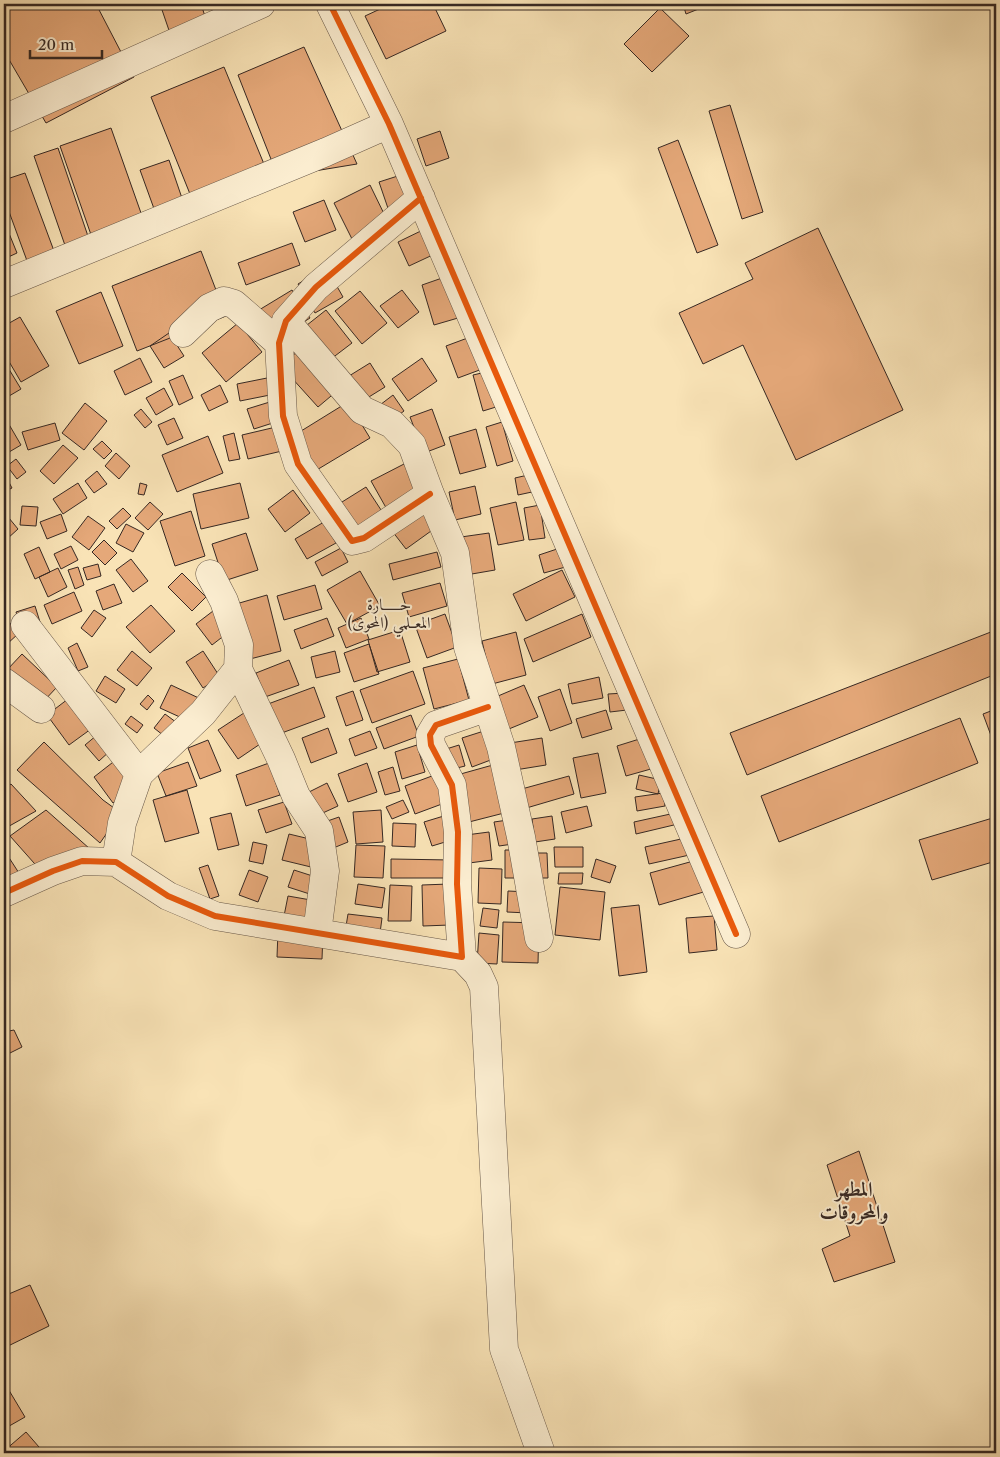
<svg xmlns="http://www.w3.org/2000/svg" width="1000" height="1457" font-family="'Libre Caslon Text',Amiri,serif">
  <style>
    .building { fill: #e5a879; stroke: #362823 }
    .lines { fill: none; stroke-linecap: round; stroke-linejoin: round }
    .minor-casing { stroke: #675748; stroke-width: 29 }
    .minor { stroke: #fbedd0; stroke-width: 28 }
    .cycleway-casing { stroke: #fbedd0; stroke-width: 9 }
    .cycleway { stroke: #e8590c; stroke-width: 6 }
    .labels { text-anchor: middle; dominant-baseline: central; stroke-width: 4; stroke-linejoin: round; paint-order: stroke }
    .neighbourhood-label { font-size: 16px; fill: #362823; stroke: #fbedd0 }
    .district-label { font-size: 20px; font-weight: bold; fill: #362823; stroke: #fbedd0 }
  </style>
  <rect width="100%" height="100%" fill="#f9e3b6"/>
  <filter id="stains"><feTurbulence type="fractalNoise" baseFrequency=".004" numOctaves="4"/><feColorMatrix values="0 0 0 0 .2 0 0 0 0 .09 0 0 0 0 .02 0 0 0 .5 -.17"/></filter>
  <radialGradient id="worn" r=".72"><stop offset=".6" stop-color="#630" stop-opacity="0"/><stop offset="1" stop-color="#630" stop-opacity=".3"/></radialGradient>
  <path class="building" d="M4 4H96L134 77 46 123 4 51Z
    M160 4H201L210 32 174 45Z
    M391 4H433L446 31 386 59 365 16Z
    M683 4H711L686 14Z
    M660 8 689 36 652 72 624 44Z
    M304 47 357 164 278 177 238 75Z
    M224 67 264 164 190 194 151 97Z
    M730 105 763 212 742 219 709 111Z
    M111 128 147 230 96 249 60 146Z
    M440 131 449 158 426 166 417 139Z
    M678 140 718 245 697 253 658 148Z
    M58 148 91 245 68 254 34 156Z
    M169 160 185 207 157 217 140 170Z
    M25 173 57 259 30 269 4 198V180Z
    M404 174 416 213 392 220 379 182Z
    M370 185 388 222 352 239 334 203Z
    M324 200 336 230 305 242 293 212Z
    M4 221 17 253 4 259Z
    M427 228 439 252 409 266 398 242Z
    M818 228 903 410 796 460 743 345 703 364 679 313 753 279 745 263Z
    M292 243 300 265 246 285 238 263Z
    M201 251 226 316 137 351 112 286Z
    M326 267 343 297 315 313 298 284Z
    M445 277 458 318 434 325 422 285Z
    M292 290 310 318 277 339 259 310Z
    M402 290 419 312 398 328 380 306Z
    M360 291 387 323 362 344 335 311Z
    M101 292 123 346 79 364 56 311Z
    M326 310 352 343 327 362 302 329Z
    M20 317 49 366 21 382 4 353V326Z
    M238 323 262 352 226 382 202 353Z
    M169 333 184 356 164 368 150 346Z
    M481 333 493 365 458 378 446 346Z
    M299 350 337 391 318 407 281 366Z
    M140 358 152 382 125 395 114 371Z
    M422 358 437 381 408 401 392 379Z
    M4 361 21 389 4 399Z
    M370 363 385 387 364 400 349 376Z
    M486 372 496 407 483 411 473 375Z
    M183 375 193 398 179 405 169 381Z
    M277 376 280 393 240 401 237 384Z
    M220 385 228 402 209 411 201 395Z
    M164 388 173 405 156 415 146 398Z
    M393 395 404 411 387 424 376 408Z
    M273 401 279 421 254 429 247 409Z
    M348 402 370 438 315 471 293 436Z
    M85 403 107 421 84 450 62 433Z
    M141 409 152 422 145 428 134 415Z
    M432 409 445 445 424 453 410 417Z
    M174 418 183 438 167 445 158 425Z
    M7 421 21 445 4 455V423Z
    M502 422 513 461 497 466 486 427Z
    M55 423 60 440 28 450 22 432Z
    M276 427 282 451 248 459 242 435Z
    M476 429 486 467 460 474 449 437Z
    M234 433 240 459 229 461 223 436Z
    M208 436 223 473 177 492 162 455Z
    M102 441 112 451 104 459 93 449Z
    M63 445 78 458 54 484 40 471Z
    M116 453 130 466 119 479 105 466Z
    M16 459 26 472 17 479 7 466Z
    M404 464 422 495 389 513 371 481Z
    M97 471 107 484 94 493 85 481Z
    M4 473 12 488 4 492Z
    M528 475 532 492 518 495 515 478Z
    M78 483 87 498 63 514 53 499Z
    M140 483 147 485 144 495 138 494Z
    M240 483 249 518 201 529 193 494Z
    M475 486 481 514 455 520 449 492Z
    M366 487 385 516 353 536 334 507Z
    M293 490 310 513 285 532 268 509Z
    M150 502 163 514 148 530 135 518Z
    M516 502 524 540 498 545 490 508Z
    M421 503 438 526 406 549 389 527Z
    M540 505 545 538 529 540 524 508Z
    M22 506 38 507 36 526 20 525Z
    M123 508 131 516 117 529 109 521Z
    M191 511 205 556 175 566 160 521Z
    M4 512 18 529 7 539 4 535Z
    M61 514 67 531 47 539 40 522Z
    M88 516 105 528 89 550 72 537Z
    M324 522 336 543 307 559 295 539Z
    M126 524 144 533 133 552 116 543Z
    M246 533 258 570 224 581 212 544Z
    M489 533 495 570 466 575 461 537Z
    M104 540 117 553 105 565 92 552Z
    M71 546 78 560 61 569 54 554Z
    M39 547 50 572 35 579 24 554Z
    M563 547 569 566 544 573 539 555Z
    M341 548 348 562 322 576 315 562Z
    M437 552 441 567 393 580 389 564Z
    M131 559 148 581 133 592 116 570Z
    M98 564 101 576 87 580 83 568Z
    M78 567 84 585 75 589 68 570Z
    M58 568 67 587 48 597 39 577Z
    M562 570 575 597 526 621 513 594Z
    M360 571 380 606 347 624 327 590Z
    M182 573 206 597 192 611 168 587Z
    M440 583 447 606 409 617 402 593Z
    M114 584 122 603 103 610 96 591Z
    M315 585 322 609 284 620 277 596Z
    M74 592 82 611 52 624 44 605Z
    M267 595 281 651 250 659 236 604Z
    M151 605 175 631 150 653 126 627Z
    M35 606 40 622 21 628 16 612Z
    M94 610 106 618 92 637 81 628Z
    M213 611 230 631 212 645 196 624Z
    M445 614 457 647 427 658 415 625Z
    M582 614 591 637 533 662 524 639Z
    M327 618 334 636 301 649 294 630Z
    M361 618 369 639 346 648 338 628Z
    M6 619 19 633 6 645 4 642V622Z
    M400 630 410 662 377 672 368 640Z
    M996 630V674L747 775 730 733Z
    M516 632 526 675 492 684 482 641Z
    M77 643 88 667 78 671 68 648Z
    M369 644 379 674 354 682 344 653Z
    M132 651 152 668 137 686 117 670Z
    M203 651 220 677 203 688 186 662Z
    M335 651 340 672 316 678 311 657Z
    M22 654 57 687 42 703 6 671Z
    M458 659 469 700 434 709 423 668Z
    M289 660 299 685 265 697 256 673Z
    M413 671 425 704 372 723 360 690Z
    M105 676 125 689 116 703 96 691Z
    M599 677 603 698 572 704 568 684Z
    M171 685 203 700 193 723 160 708Z
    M524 685 538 717 504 731 491 699Z
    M314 687 325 717 279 734 268 704Z
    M560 689 572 723 550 731 538 697Z
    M353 691 363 720 346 726 336 697Z
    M625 693 627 710 610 712 608 694Z
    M148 695 154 701 147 710 140 704Z
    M68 699 91 729 69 745 47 715Z
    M996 709V749L983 714Z
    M606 710 612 729 582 738 576 719Z
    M247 711 266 740 238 759 218 730Z
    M165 714 184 728 173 743 154 728Z
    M411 715 419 736 384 749 376 728Z
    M131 716 143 725 137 733 125 724Z
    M960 718 978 763 779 842 761 796Z
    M328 728 337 753 311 763 302 738Z
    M487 730 496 758 472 767 462 738Z
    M370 731 377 748 355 756 349 739Z
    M97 735 111 750 99 761 85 745Z
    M649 736 658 767 626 776 617 746Z
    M542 738 546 765 515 770 510 743Z
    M208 740 221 771 200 779 188 748Z
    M44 742 103 800 121 813 100 843 17 770Z
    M417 745 425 772 402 779 395 752Z
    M459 745 465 766 449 770 443 750Z
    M598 753 606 793 581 798 573 758Z
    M117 759 137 785 113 803 94 777Z
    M188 762 197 786 166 796 157 773Z
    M269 763 280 795 246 806 236 775Z
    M367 763 377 792 348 802 338 774Z
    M500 763 512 811 469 822 457 775Z
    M393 767 400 791 385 795 378 772Z
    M440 773 450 801 415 814 405 786Z
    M639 775 661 780 658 794 636 789Z
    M569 776 574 794 523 809 518 790Z
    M327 783 338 806 314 817 303 795Z
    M11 784 36 811 4 829V789Z
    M187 790 199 833 165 842 153 800Z
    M663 793 665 806 637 811 635 797Z
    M403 800 409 812 392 819 386 807Z
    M284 802 292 824 266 833 258 810Z
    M587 806 592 826 566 833 561 812Z
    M46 810 90 849 42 872 10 836Z
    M381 810 383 842 356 844 353 812Z
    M231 813 239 845 218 850 210 818Z
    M675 813 678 824 636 834 634 822Z
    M447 815 455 839 432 846 424 822Z
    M552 816 555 839 535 842 532 819Z
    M339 817 348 842 326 851 316 825Z
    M996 817V861L932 880 919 840Z
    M508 820 513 844 499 846 494 822Z
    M393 823 416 824 415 847 392 846Z
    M489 832 492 860 469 863 466 835Z
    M289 834 318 841 311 867 282 860Z
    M690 837 694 854 649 864 645 847Z
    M253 842 267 845 263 864 249 861Z
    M356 845 385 846 383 878 354 877Z
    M554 847H583V867H555Z
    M505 850H522V878H505Z
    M6 853 28 887 4 903V855Z
    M536 853H547L548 878H537Z
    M391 859 451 860V878H391Z
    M596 859 616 866 610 883 591 877Z
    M697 860 707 891 659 905 650 873Z
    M208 865 219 896 210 899 199 868Z
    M479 868 502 869 501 904 478 903Z
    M249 870 268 877 258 902 239 895Z
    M294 870 325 880 319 897 288 887Z
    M559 873H583L582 884H558Z
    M358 884 385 888 382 908 355 904Z
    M449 884 450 925 423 926 422 885Z
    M390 885 412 886 411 921H388Z
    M560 887 605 892 600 940 555 935Z
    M508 891 529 892 528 913 507 912Z
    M288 896 328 903 324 924 284 916Z
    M639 905 647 972 619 976 611 908Z
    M483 908 499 910 497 928 480 926Z
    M348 914 382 918 377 956 342 951Z
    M714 916 717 950 689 953 686 918Z
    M503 922 539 923 538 963 502 962Z
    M278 931 323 933 322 959 277 957Z
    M479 933 499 935 497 964 477 963Z
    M14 1030 22 1047 4 1056V1032Z
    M859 1151 895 1262 834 1282 822 1249 850 1236 827 1165Z
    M30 1285 49 1326 4 1348V1296Z
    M4 1382 25 1417 4 1429Z
    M26 1432 39 1447 31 1453H4V1451Z"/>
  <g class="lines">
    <g class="minor-casing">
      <path id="minor" d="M330 4 389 124 736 934
        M4 119 261 4
        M421 198 316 287 286 321 279 343 283 416 298 464 352 541 364 538 430 494
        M4 284 326 152 389 124
        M286 321 362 410 392 424 412 445 430 494 455 553 468 647 501 747 521 837 539 938
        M183 333 209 308 224 301 234 304 279 343
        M210 574 224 601 239 645 238 669 281 759 296 796 319 831 325 871 317 933
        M25 625 139 774
        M4 682 41 709
        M488 707 436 725 430 735 431 745 452 785 458 832 457 884 462 957 478 974 484 987 504 1349 541 1453
        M116 862 122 823 139 774 203 713 238 669
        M4 893 53 871 82 861 116 862 168 896 215 916 462 957"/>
    </g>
    <use href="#minor" class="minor"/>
    <g class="cycleway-casing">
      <path id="cycleway" d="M330 4 389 124 736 934
        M421 198 316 287 286 321 279 343 283 416 298 464 352 541 364 538 430 494
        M4 893 53 871 82 861 116 862 168 896 215 916 462 957 457 884 458 832 452 785 431 745 430 735 436 725 488 707"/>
    </g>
    <use href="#cycleway" class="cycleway"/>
  </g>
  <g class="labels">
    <g class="neighbourhood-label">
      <text x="389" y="604">حــــــارة<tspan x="389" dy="18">المعــلمي (المحوى)</tspan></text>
    </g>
    <g class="district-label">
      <text x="854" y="1189">المطهر<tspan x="854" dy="23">والمحروقات</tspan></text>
    </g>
  </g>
  <rect width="1000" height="1457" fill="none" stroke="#f9e3b6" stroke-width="20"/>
  <rect x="5" y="5" width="990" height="1447" fill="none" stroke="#362823" stroke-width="2.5"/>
  <rect x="10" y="10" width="980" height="1437" fill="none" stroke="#362823"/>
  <path d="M30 50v8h72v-8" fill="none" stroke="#362823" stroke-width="2.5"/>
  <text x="38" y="50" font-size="15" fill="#362823" stroke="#fbedd0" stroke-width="4" paint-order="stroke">20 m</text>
  <rect width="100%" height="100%" filter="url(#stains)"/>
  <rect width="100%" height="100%" fill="url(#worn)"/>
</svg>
